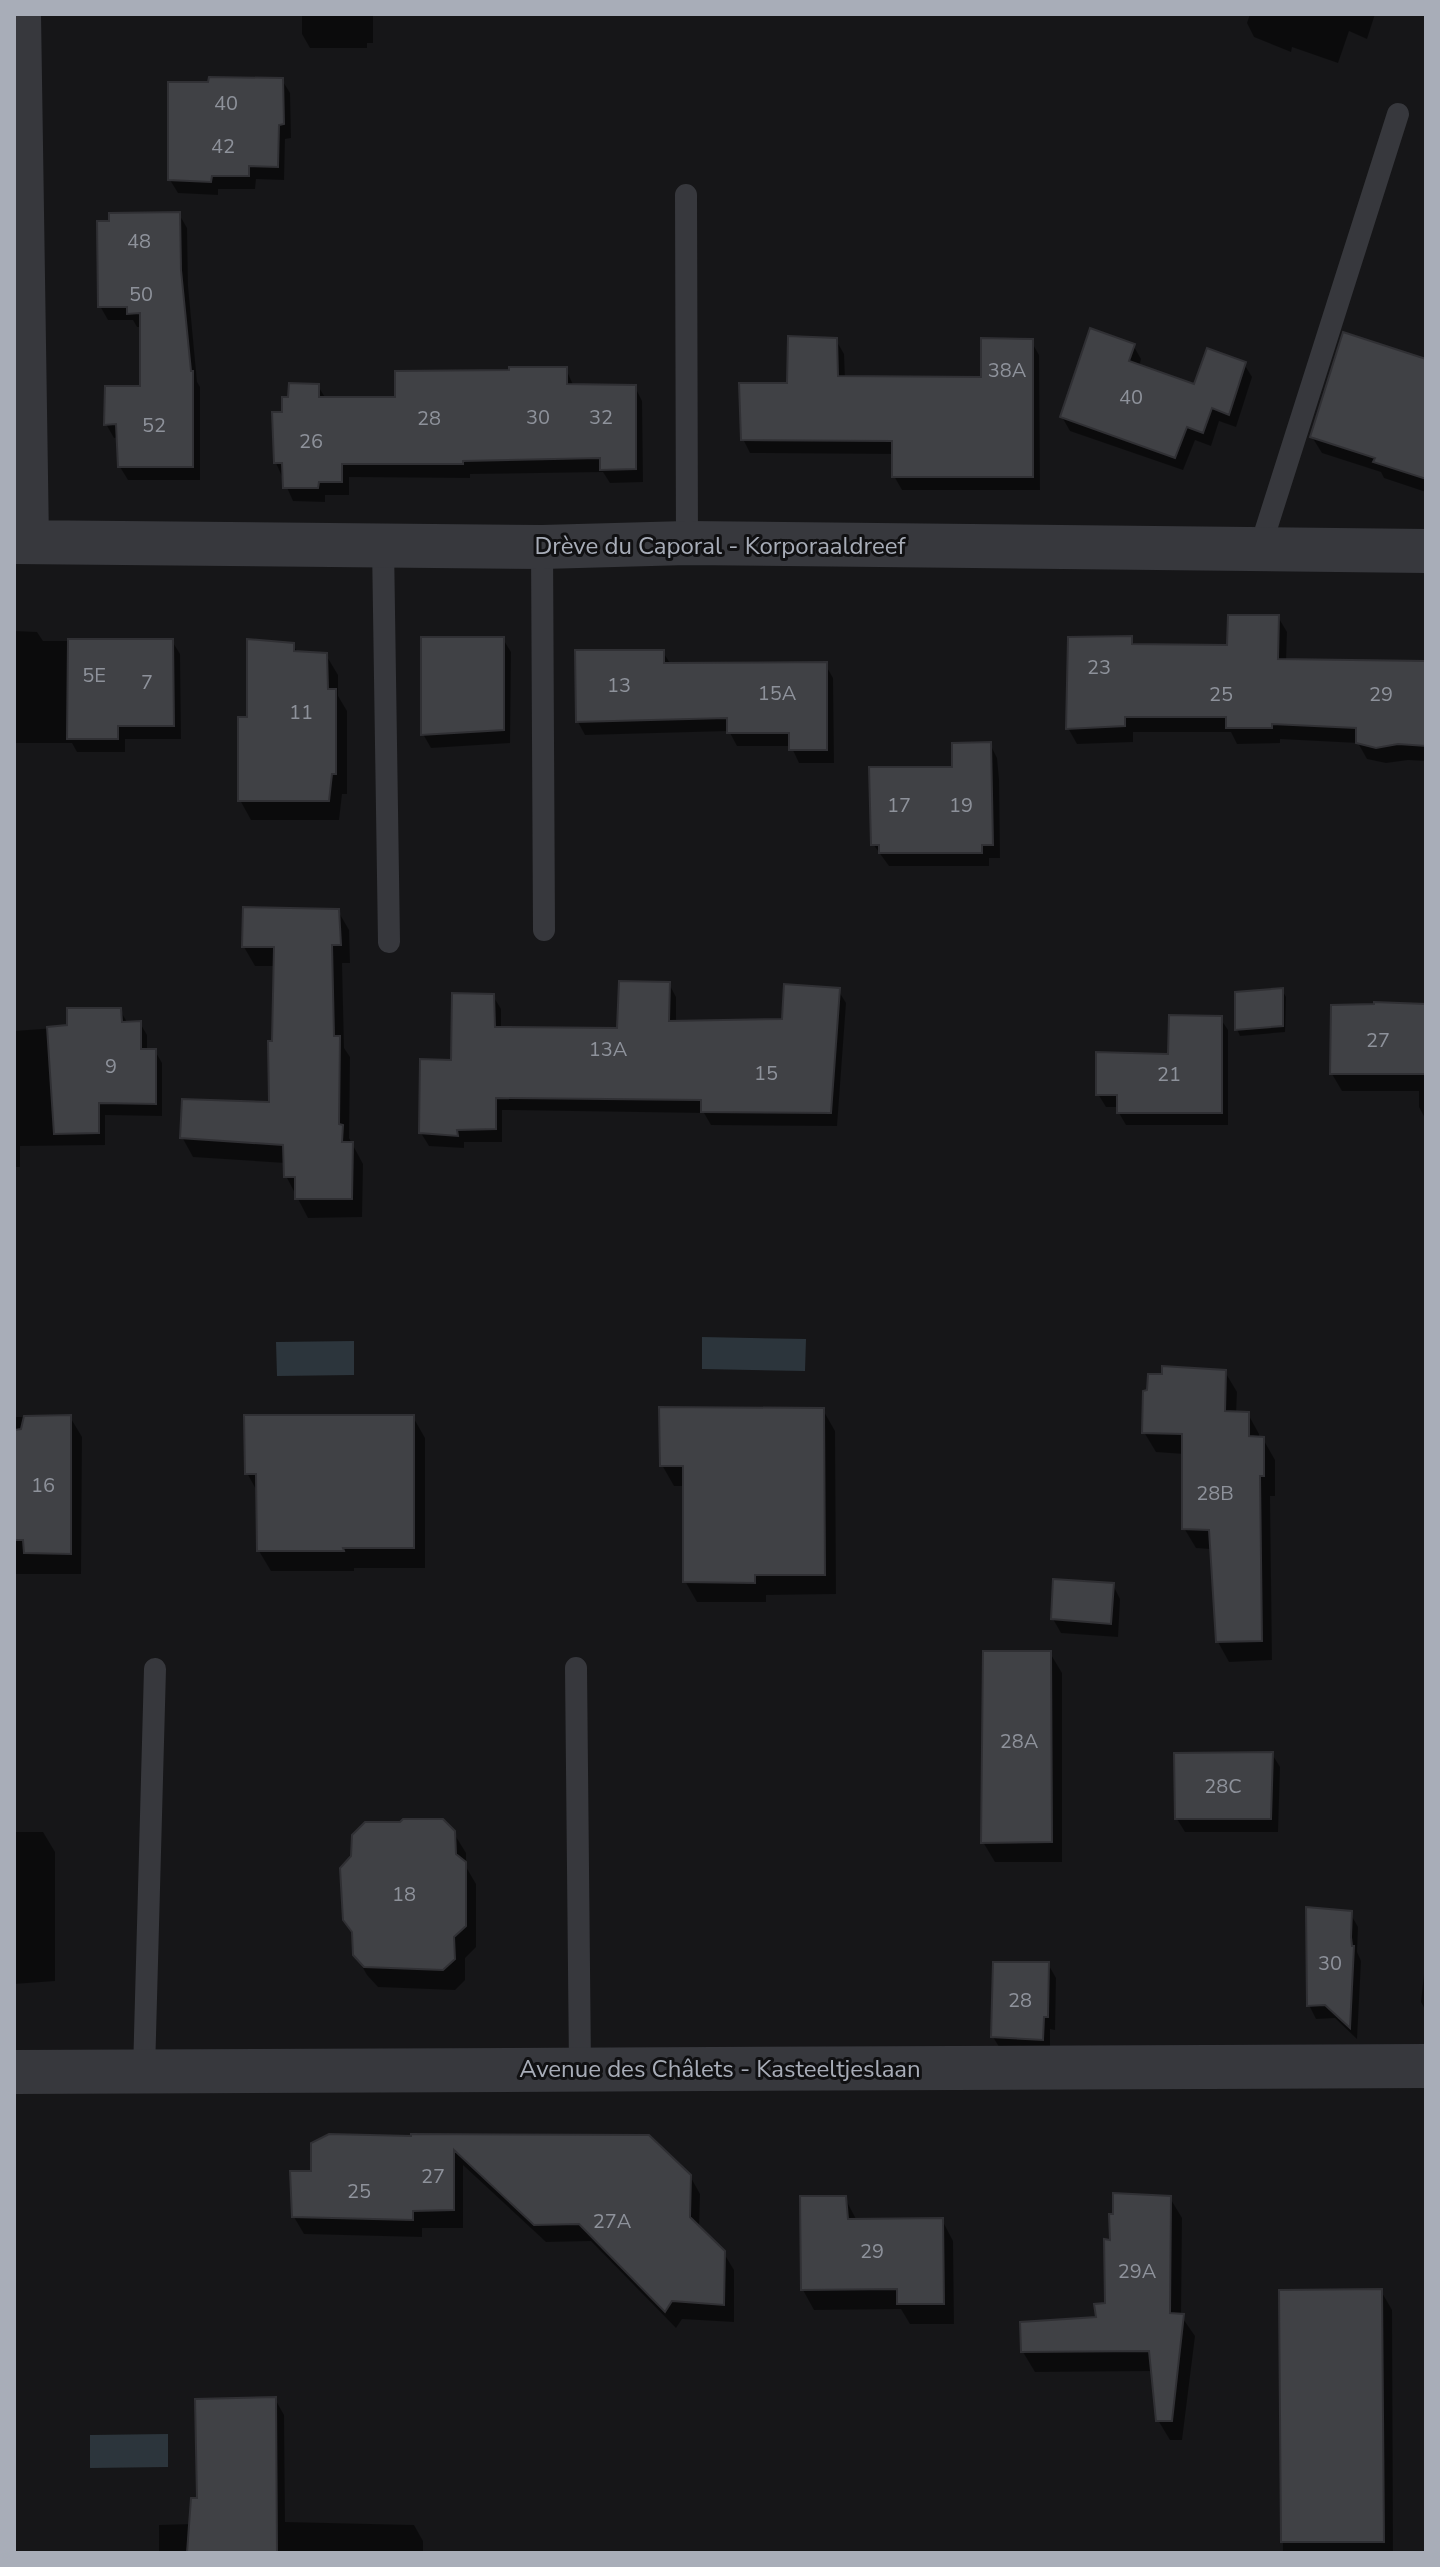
<svg xmlns="http://www.w3.org/2000/svg" width="1440" height="2567" font-family="'Nunito Sans',sans-serif">
  <style>
    .water { fill: #2c353c }
    .shadow { fill: #0007 }
    .building { fill: #404145; stroke: #303034; stroke-width: 2 }
    .lines { fill: none; stroke-linecap: round; stroke-linejoin: round }
    .service { stroke: #37383d; stroke-width: 22 }
    .minor { stroke: #37383d; stroke-width: 44 }
    .labels { text-anchor: middle; dominant-baseline: central; stroke-width: 6; stroke-linejoin: round; paint-order: stroke }
    .number-label { font-size: 20px; fill: #8e929b }
    .street-label { font-size: 24px; fill: #a8adb8; stroke: #111113 }
  </style>
  <rect width="100%" height="100%" fill="#161618"/>
  <path class="water" d="M702 1337 806 1339 805 1371 702 1369Z
    M354 1341V1375L277 1376 276 1342Z
    M168 2434V2467L90 2468V2435Z"/>
  <path class="shadow" d="M302 14H373V43H367V48H310L302 34Z
    M1250 14H1375L1367 39 1349 31 1338 63 1292 47 1291 52 1254 37 1247 23Z
    M282 80 290 93 291 138 285 139 284 180 256 179 255 189H218V195L178 193 170 180Z
    M179 214 187 228 188 286 197 382 200 387V480H128L120 467 119 437 114 438 106 424 142 388V327H137L133 320H108L100 306Z
    M836 340 844 354 845 379H983L1031 341 1039 355 1040 490H902L894 476V454L750 453 743 439 789 385Z
    M1133 345 1141 359 1139 367 1195 386 1244 364 1252 377 1236 427 1219 421 1211 446 1195 440 1183 470 1070 431 1062 417Z
    M1426 361V492L1384 478 1381 472 1322 453 1312 437Z
    M566 369 574 387H635L642 401 643 482 610 483 603 472 470 474V478L349 477V495H325V502L293 501 276 463 284 414 318 386 326 399H397Z
    M1278 617 1287 632 1286 661 1426 663V761L1408 760 1386 763 1367 759 1358 743 1280 739V743L1237 744 1231 732H1133V742L1077 744 1068 728 1130 638 1135 646 1229 647Z
    M14 631 37 632 43 641H172L180 654 181 739H125V752H77L72 743H14Z
    M503 639 511 652 510 743 431 748 423 734Z
    M293 645 298 653 326 655 338 675V696L347 711V794H342L339 820H251L240 800 249 719Z
    M663 652 671 665 825 664 833 678 834 763H799L791 746H737L729 731 585 735 578 722Z
    M990 744 997 758 999 779 1000 858H989V866H889L873 844Z
    M338 911 349 930 350 963H342L344 1048 350 1057 349 1138 363 1164 362 1217 308 1218 286 1176 285 1163 193 1157 182 1137 271 1104 276 966H255L244 947Z
    M669 984 676 997V1023L784 1021 838 990 846 1003 837 1126 711 1125 704 1113 502 1110V1142H464V1148L429 1146 421 1133 453 1062 493 996 501 1009V1029L619 1030Z
    M1282 990 1286 997 1285 1032 1240 1036 1237 1029Z
    M1376 1004H1426V1120L1419 1107V1091H1342L1332 1074Z
    M120 1010 128 1024 140 1023 147 1035V1051H155L162 1063V1116L105 1115V1145L20 1146V1167H14V1031L69 1027Z
    M1220 1018 1228 1030V1125H1126L1119 1113V1107H1106L1098 1094 1170 1056Z
    M1225 1372 1237 1392 1236 1414H1248L1259 1434V1439H1263L1275 1460V1496H1270L1272 1660 1229 1662 1218 1642 1214 1565 1210 1558V1549L1196 1548 1184 1528V1454L1156 1452 1144 1432Z
    M823 1410 835 1431 836 1594 766 1595V1602H697L685 1581V1486H674L662 1465Z
    M14 1417H70L82 1437 81 1574H14Z
    M413 1417 425 1438V1568H354V1571H271L259 1551 258 1493 247 1473Z
    M1113 1585 1120 1599 1118 1637 1061 1633 1053 1619Z
    M1050 1653 1062 1673V1862H995L983 1842Z
    M1272 1754 1280 1767 1278 1832H1185L1177 1819Z
    M14 1832H43L55 1852V1981L14 1984Z
    M453 1832 466 1853V1867L476 1884V1947L465 1958V1980L455 1990 378 1987 367 1975 355 1954 354 1935 345 1919Z
    M1350 1913 1358 1927 1357 1952 1361 1961 1357 2039 1335 2018 1316 2019 1309 2005Z
    M1426 1956V2011L1421 2002Z
    M1048 1964 1056 1978 1055 2030 1050 2029V2053L1001 2050 993 2037Z
    M329 2136 690 2176 700 2194 699 2229 723 2252 734 2270V2322L682 2319 676 2328 591 2241 546 2242 463 2165V2228H422V2237L304 2234 294 2217Z
    M14 2195 16 2199 15 2335H14Z
    M845 2198 857 2221 942 2220 953 2241 954 2324H910L901 2309 814 2310 803 2290Z
    M1170 2198 1182 2218 1181 2316 1195 2336 1182 2440H1170L1158 2420 1153 2371 1035 2372 1023 2352 1098 2319 1107 2304 1112 2242Z
    M1381 2291 1392 2310 1393 2553H1283L1281 2292Z
    M275 2399 284 2415 285 2522 414 2525 423 2541V2553H159V2525L192 2524Z"/>
  <path class="building" d="M209 77 283 78 284 124 279 125 278 167 249 166V176H212L211 182 168 180V82H208Z
    M180 212 181 270 191 371H193V467H118L116 424 104 425 105 386H140V313L127 314V307H98L97 221H109V213Z
    M1090 328 1135 344 1129 361 1194 384 1207 348 1246 362 1229 415 1212 408 1203 433 1187 427 1175 458 1060 417Z
    M1343 332 1426 359V479L1373 462 1375 458 1310 437Z
    M788 336 837 338 838 376 981 377V338L1033 339V477H892V441L741 440 739 383H787Z
    M509 367H567V384L636 385V469L600 470V458L463 461V464H342V482H319L318 488H283L282 463H274L272 412H282V397H288L289 383 319 384V397H395V371L509 370Z
    M1228 615H1279L1278 659 1426 661V746L1398 744 1376 748 1356 743V728L1272 724V728H1226V717H1125V726L1066 729 1068 637 1132 636V644L1227 645Z
    M421 637H504V730L421 735Z
    M68 639H173L174 726H118V739H67Z
    M247 639 294 643V651L327 653 328 689H336V774H332L329 801H238V717H247Z
    M575 650H664V663L827 662V750H789V733H727V718L576 722Z
    M991 742 993 845H982V853H879V845H871L869 767H952V743Z
    M243 907 339 909 341 945H332L334 1036H340L339 1124 343 1125 342 1142H353L352 1199H295V1177H284L283 1145 180 1138 182 1099 269 1102 268 1041H272L274 947H242Z
    M619 981 670 982 669 1021 782 1019 784 984 840 988 831 1113 701 1112V1100L496 1098V1129L457 1130 458 1136 419 1133 420 1059 451 1060 452 993 494 994 495 1027 617 1028Z
    M1283 988V1026L1235 1030V992Z
    M1374 1002 1426 1004V1074H1330L1331 1005 1374 1004Z
    M67 1008H121L122 1022 141 1021V1049H156V1104L99 1103V1133L54 1134 47 1027 67 1025Z
    M1169 1015 1222 1016V1113H1117V1095H1096V1052L1168 1054Z
    M1162 1366 1226 1370 1225 1411 1249 1412V1436L1264 1437V1476H1260L1262 1641 1216 1642 1209 1530 1182 1529V1434L1142 1433 1143 1391 1147 1390 1148 1374H1162Z
    M659 1407 824 1408 825 1575H755V1583L683 1582V1466H660Z
    M71 1415V1554L24 1553 23 1540H14V1430L21 1429 24 1416Z
    M244 1415H414V1548H343L344 1551H257L256 1474H245Z
    M1053 1579 1114 1583 1111 1624 1051 1619Z
    M983 1651H1051L1052 1842 981 1843Z
    M1273 1752 1271 1819H1175L1174 1753Z
    M403 1819H443L455 1831 456 1854 466 1862V1926L454 1937 455 1959 443 1970 364 1967 353 1955 352 1932 343 1920 340 1868 351 1856 352 1835 365 1822H400Z
    M1306 1907 1352 1911 1351 1937 1352 1946H1354L1350 2028 1325 2005 1307 2006Z
    M993 1962H1049L1048 2017H1044L1043 2040 991 2037Z
    M329 2134 411 2136V2134L649 2135 691 2175 690 2217 725 2251 724 2305 672 2301 665 2312 579 2224 534 2225 454 2150V2210L413 2211V2220L292 2217 290 2171H311V2143Z
    M1113 2193 1171 2196 1170 2313 1184 2314 1172 2421H1156L1149 2351 1021 2352 1020 2322 1096 2317 1094 2304 1105 2303 1104 2239 1110 2240 1109 2214H1113Z
    M800 2196H846L848 2219 943 2218 944 2304H897V2289L801 2290Z
    M1382 2289 1384 2542H1281L1279 2290Z
    M276 2397 277 2553H187L191 2498H197L195 2399Z"/>
  <g class="lines">
    <path class="service" d="M686 195 687 543
      M383 545 389 942
      M542 547 544 930
      M1260 548 1398 114
      M576 1668 580 2068
      M144 2072 155 1669"/>
    <path class="minor" d="M19 14 27 542
      M14 542 542 547 687 543 1426 551
      M14 2072 1426 2066"/>
  </g>
  <g class="labels">
    <g class="number-label">
      <text x="226" y="103">40</text>
      <text x="223" y="146">42</text>
      <text x="139" y="241">48</text>
      <text x="141" y="294">50</text>
      <text x="1007" y="370">38A</text>
      <text x="1131" y="397">40</text>
      <text x="538" y="417">30</text>
      <text x="601" y="417">32</text>
      <text x="429" y="418">28</text>
      <text x="154" y="425">52</text>
      <text x="311" y="441">26</text>
      <text x="1099" y="667">23</text>
      <text x="94" y="675">5E</text>
      <text x="147" y="682">7</text>
      <text x="619" y="685">13</text>
      <text x="777" y="693">15A</text>
      <text x="1221" y="694">25</text>
      <text x="1381" y="694">29</text>
      <text x="301" y="712">11</text>
      <text x="899" y="805">17</text>
      <text x="961" y="805">19</text>
      <text x="1378" y="1040">27</text>
      <text x="608" y="1049">13A</text>
      <text x="111" y="1066">9</text>
      <text x="766" y="1073">15</text>
      <text x="1169" y="1074">21</text>
      <text x="43" y="1485">16</text>
      <text x="1215" y="1493">28B</text>
      <text x="1019" y="1741">28A</text>
      <text x="1223" y="1786">28C</text>
      <text x="404" y="1894">18</text>
      <text x="1330" y="1963">30</text>
      <text x="1020" y="2000">28</text>
      <text x="433" y="2176">27</text>
      <text x="359" y="2191">25</text>
      <text x="612" y="2221">27A</text>
      <text x="872" y="2251">29</text>
      <text x="1137" y="2271">29A</text>
    </g>
    <g class="street-label">
      <text x="720" y="546">Drève du Caporal - Korporaaldreef</text>
      <text x="720" y="2069">Avenue des Châlets - Kasteeltjeslaan</text>
    </g>
  </g>
  <rect width="1440" height="2567" fill="none" stroke="#a8adb8" stroke-width="32"/>
</svg>
